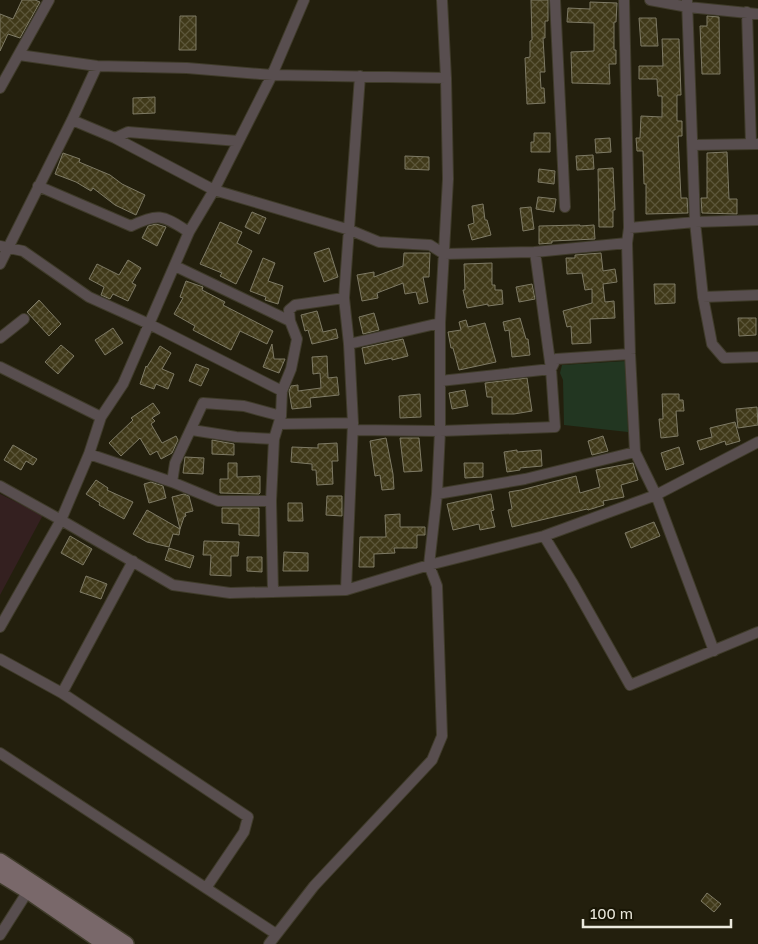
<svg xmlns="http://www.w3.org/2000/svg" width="758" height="944" font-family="'Golos Text',sans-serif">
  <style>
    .education { fill: #342020 }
    .green { fill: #223621 }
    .building { fill: url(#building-cross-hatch); stroke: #7e7a65 }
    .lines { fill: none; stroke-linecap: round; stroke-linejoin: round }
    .street-casing { stroke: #3f3b2a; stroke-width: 12 }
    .secondary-casing { stroke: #3f3b2a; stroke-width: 18 }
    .street { stroke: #584e4f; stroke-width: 10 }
    .secondary { stroke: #79686a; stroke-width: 15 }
  </style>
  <defs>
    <pattern id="building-cross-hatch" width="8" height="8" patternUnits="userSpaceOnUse" patternTransform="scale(1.25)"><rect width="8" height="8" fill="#403919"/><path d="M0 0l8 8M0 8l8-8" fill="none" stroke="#5c563a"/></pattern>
  </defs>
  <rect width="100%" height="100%" fill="#231f0d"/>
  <path class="education" d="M0 494 43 515 0 595Z"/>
  <path class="green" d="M626 361 628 432 564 425 563 380 560 373 562 365Z"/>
  <path class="building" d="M22 0H35L40 2 20 38 8 34 0 51V14L13 19Z
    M531 0H548V21H545V38H543L545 72H540L541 88H544L545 103 527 104 525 58 530 57V41L532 40Z
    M590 2 617 3 616 22H614V50H616V64H609L610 84 572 83 571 52 594 51V23L567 22 568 8 590 9Z
    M180 16H196V50H179Z
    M707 16 719 17 720 74H702L700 26H707Z
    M639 18H656L658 46H641Z
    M662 39H679L681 95H677V121H682V136H678L681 198H687L688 213 646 214V184H644L643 151H637L636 138H640L641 116 662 117V96H658L657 79H639V66H663Z
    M155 97V113L133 114V98Z
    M534 133H550V152H531V142H534Z
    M610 138 611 152 596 153 595 139Z
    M727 152 729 199H737V214L702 213 701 198H707V153Z
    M63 153 80 159 79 162 110 175 122 184 145 195 136 215 115 205 93 188 91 191 76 182 55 174Z
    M593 155 594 169 577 170 576 156Z
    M405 156 429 157V170L405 169Z
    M613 168 615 210H613V227H599L598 169Z
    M539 169 555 171 554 184 538 182Z
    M538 197 556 199 554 212 536 209Z
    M483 204 485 220H487L491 235 472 240 468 225 474 223 472 206Z
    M531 207 534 229 523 231 520 208Z
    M252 212 266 218 259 234 245 227Z
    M220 222 242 232 237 243 252 251 236 284 220 276 222 273 200 264Z
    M156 224 166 227 157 246 142 238 148 226Z
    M580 225V226L594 225 595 239 552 241V243L539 244V226Z
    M329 248 338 277 324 282 314 253Z
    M404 253H430L429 277H423L428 302 419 304 416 292 405 294 403 283 377 293 378 298 362 301 357 275 374 272V277L403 266Z
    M601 253 603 271 615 269 617 282 603 284 605 302 614 301 615 318 590 319 591 343 572 344 571 326 567 327 563 311 592 303V289L585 290 582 273 567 274 566 258H575V255Z
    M263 258 275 263 268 281 283 286 278 304 265 300 266 297 250 291Z
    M128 260 141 268 132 283 136 285 128 301 113 294 110 299 101 295 104 287 89 279 97 264 119 275Z
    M492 263V285H495V290H502L503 304 488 306V304L467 308 463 290H465L464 264Z
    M186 281 203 287 202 290 225 302 223 305 273 331 267 344 240 331 231 350 193 330 195 326 174 314 183 298 180 297Z
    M532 284 535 299 519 302 516 287Z
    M654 284H675V303L655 304Z
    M39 300 61 324 49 336 27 312Z
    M317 311 323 332 336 329 338 338 312 344 308 330 305 331 301 315Z
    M374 313 379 330 363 334 359 317Z
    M520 318 526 339H528L530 355 512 357 509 330 505 331 503 322Z
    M738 318H756V335L739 336Z
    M466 320 468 327 485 323 496 362 459 370 453 348H451L448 332 461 330 459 322Z
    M113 328 123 343 105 355 95 340Z
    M403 339 408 356 392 360V358L365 364 362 348Z
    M272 344 274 359H285L279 373 263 367Z
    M61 345 74 356 58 374 45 362Z
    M160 346 171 353 162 369 174 374 168 389 156 384 154 389 140 384 146 366 147 367Z
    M327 356 328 378 337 377 339 395 310 398 311 407 292 409 289 391 291 386 298 385V391L321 388 320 373 313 374 312 357Z
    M196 364 209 369 201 386 189 381Z
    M527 378 532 411 514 414H492V397H487L485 383Z
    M465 390 468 406 452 409 449 393Z
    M420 394 421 417 400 418 399 396Z
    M662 394H679V400H683L684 411H676L678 436 661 438 659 419H663Z
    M153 403 160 413 152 418 155 421 151 424 162 443 176 436 178 440 172 453 161 459 157 451 150 455 140 438 121 456 109 443 133 420 131 418Z
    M757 407 758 425 738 428 736 409Z
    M735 422 740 441 726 445 725 441 700 450 697 441 712 437 710 428Z
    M603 436 608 451 592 455 588 441Z
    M386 438 393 474 394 489 382 490 380 475 375 476 370 441Z
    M400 438H419L422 471 404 472Z
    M212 440 234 444V455L212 454Z
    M337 443 338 461H332L333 484 317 485 316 470H312V464L291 462 292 447 318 448V444Z
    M13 445 37 459 33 465 26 461 21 470 4 460Z
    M679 447 684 464 666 470 661 453Z
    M517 450V452L541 450 542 466 520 468V470L507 472 504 452Z
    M185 457 204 458 203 474 183 473Z
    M228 463H237V477L260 476V493L259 494 220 493V479H228Z
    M464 463H483V477L465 478Z
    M633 463 638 480 621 485 624 497 603 501 604 505 588 510 587 509 512 527 508 510 512 509 509 492 521 490 576 476 580 493 600 487 596 470Z
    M96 480 108 488 107 490 133 502 124 519 99 505 100 503 86 494Z
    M151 482 163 486 166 498 149 503 144 484Z
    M184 494 189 496 193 511 185 513 186 516 184 517 180 529 172 497Z
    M491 494 494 510 491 511 495 527 480 530 479 524 453 530 447 504Z
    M327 496H342V516L326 515Z
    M288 503H302L303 521H288Z
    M222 508H259V536L239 535V524L222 523Z
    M147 510 180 529 179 535 173 534 169 547 147 542 133 534Z
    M400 514V527H425V535H417V548H394L395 553 374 554V567H359L360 537H386L385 515Z
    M654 522 660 536 631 548 625 533Z
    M70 536 92 549 83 565 61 553Z
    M204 541 239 542 238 556H231V576L210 575 211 555H203Z
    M169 548 194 556 190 568 165 560Z
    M284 552 308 553V571H283Z
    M247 557H262V572L247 571Z
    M86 576 107 584 101 599 80 592Z
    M707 893 721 904 714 912 701 901Z"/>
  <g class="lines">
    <g class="street-casing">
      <path id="street" d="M555 0 565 207
        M624 0 629 228 627 243 630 354 635 452 656 495 714 651
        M650 0 688 7 758 14
        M687 0 695 222 703 297 712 344 724 358 758 357
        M747 12 751 144
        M19 55 97 66 187 68 272 75 446 78
        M0 88 49 0
        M72 120 115 138 214 190 350 230 379 242 430 245 444 254 535 252 627 243
        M115 138 128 132 238 141
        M693 145 757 144
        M38 186 131 226C160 212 163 216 189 232
        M629 228 695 222 758 220
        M0 246 23 251 89 297 149 324 282 391
        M0 264 72 120 97 66
        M175 266 290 321
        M703 297 758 295
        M0 338 24 319
        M349 344 440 323
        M0 367 101 417
        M440 381 551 369 556 359 630 354
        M279 424 353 423
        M192 430 236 437 274 439
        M353 430 440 431 555 427 551 369 535 252
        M89 454 172 482 218 501H271
        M172 482 175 463 203 403 244 406 281 416
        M0 486 61 520 173 585 230 593 346 590 429 565 544 536 656 495 758 442
        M437 494 525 479 635 452
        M544 536 572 582 630 685 758 632
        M346 590 353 423 349 344 344 298 360 76
        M273 592 271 501 274 439 281 416 282 391 291 369 297 339 290 321 289 310 295 305 344 298
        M0 627 61 520 89 454 101 417 123 384 189 232 214 190 272 75 304 0
        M0 659 62 693 248 817 244 832 206 888
        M62 693 133 561
        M0 753 276 934
        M0 935 28 891
        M269 944 314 886 432 760 442 736 437 586 429 565 437 494 440 431V323L448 179 446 78 442 0"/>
    </g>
    <g class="secondary-casing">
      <path id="secondary" d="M0 861 126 944
        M0 874 28 891 105 944"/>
    </g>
    <use href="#street" class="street"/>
    <use href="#secondary" class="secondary"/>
  </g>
  <path d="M583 919v8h148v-8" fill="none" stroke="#ebe9dd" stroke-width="2.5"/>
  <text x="590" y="919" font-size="15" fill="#ebe9dd" stroke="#191605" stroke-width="4" paint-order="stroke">100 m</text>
</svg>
